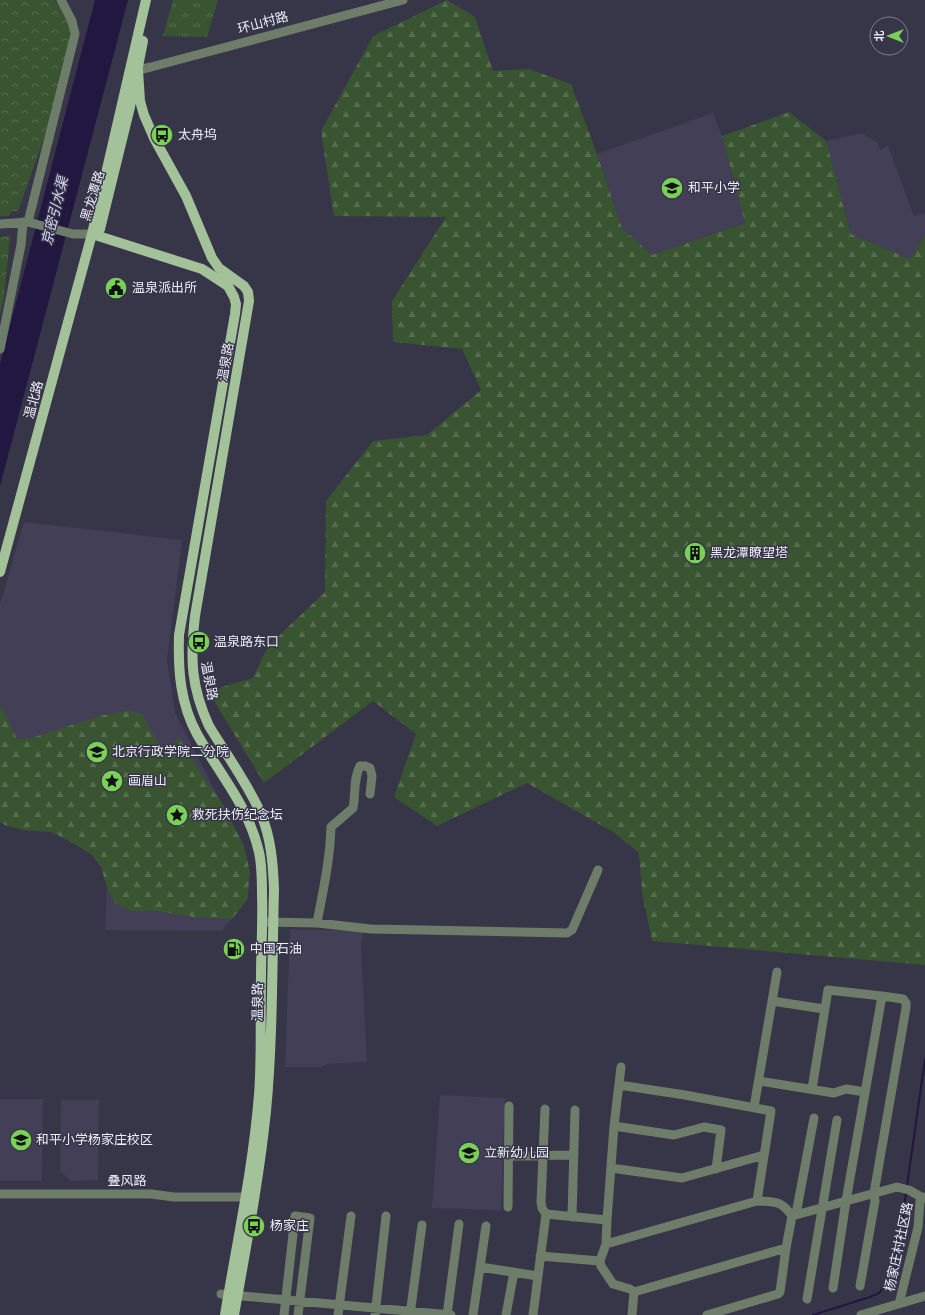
<svg xmlns="http://www.w3.org/2000/svg" width="925" height="1315" font-family="'Sofia Sans Condensed','Noto Sans SC',sans-serif">
  <style>
    .built { fill: #423f57 }
    .grass { fill: url(#grass-tufts) }
    .forest { fill: url(#forest-firs) }
    .park { fill: url(#park-crowns) }
    .water { fill: #211741 }
    .lines { fill: none; stroke-linecap: round; stroke-linejoin: round }
    .stream { stroke: #211741; stroke-width: 2 }
    .minor { stroke: #6e7d69; stroke-width: 9 }
    .major { stroke: #a4c299; stroke-width: 10 }
    .labels { text-anchor: middle; dominant-baseline: central; stroke-width: 3; stroke-linejoin: round; paint-order: stroke }
    .street-label { font-size: 13px; fill: #eeedf9; stroke: #373548 }
    .poi-label { font-size: 13px; fill: #eeedf9; stroke: #373548; text-anchor: start }
    .water-label { font-size: 14px; font-style: italic; fill: #dbd8f8; stroke: #373548 }
  </style>
  <defs>
    <pattern id="grass-tufts" width="24" height="20" patternUnits="userSpaceOnUse"><rect width="24" height="20" fill="#395430"/><path d="M3 7l-1-3M5 7V3M7 7l1-3M15 17l-1-3M17 17v-4M19 17l1-3" fill="none" stroke="#566d4f"/></pattern>
    <pattern id="forest-firs" width="22" height="20" patternUnits="userSpaceOnUse"><rect width="22" height="20" fill="#395430"/><path d="M5 1l3.5 6h-7zM16 11l3.5 6h-7z" fill="#566d4f"/></pattern>
    <pattern id="park-crowns" width="20" height="18" patternUnits="userSpaceOnUse"><rect width="20" height="18" fill="#395430"/><path d="M2 6a3 3 0 1 1 6 0M12 15a3 3 0 1 1 6 0" fill="none" stroke="#566d4f"/></pattern>
  </defs>
  <rect width="100%" height="100%" fill="#373548"/>
  <path class="built" d="M713 113 722 136 745 223 652 255 622 228 597 154Z
    M862 133 878 143 880 150 888 146 914 216 925 213V235L910 259 851 234 826 141Z
    M24 522 182 540 167 660 175 713 244 846 250 873 248 898 222 931 105 930 108 863 66 832 0 807V604Z
    M290 929 363 931 361 944 367 1062 327 1064 321 1067H285Z
    M440 1095 505 1098 501 1210 432 1208Z
    M0 1099H43L42 1181H0Z
    M61 1100H99L98 1180 71 1181 60 1171Z"/>
  <path class="grass" d="M173 0H218L207 37 163 36Z"/>
  <path class="forest" d="M447 0 475 17 493 71 529 69 571 84 597 154 622 228 652 255 745 223 722 136 789 112 826 141 851 234 910 259 925 235V965L652 941 642 893 639 853 613 832 527 783 437 826 394 797 416 734 373 701 264 783 208 691 253 678 268 646 325 592 326 501 373 441 427 435 481 390 462 349 393 342 392 301 446 217 334 216 321 131 373 36Z
    M0 707 2 708 17 739 31 738 100 716 128 710 142 714 161 748 164 750 179 738 210 787 220 800 244 846 250 873 247 900 232 919 194 917 155 911H132L115 903 107 888 101 867 92 855 66 839 51 832 23 830 5 825 0 822Z"/>
  <path class="park" d="M0 0H55L67 19 70 29 69 56 62 88 18 211H12L9 216H0Z
    M10 236 4 298 0 314V237Z"/>
  <path class="water" d="M95 0H128L0 486V364Z"/>
  <g class="lines">
    <path class="stream" d="M907 1186 925 1059
      M813 1315 870 1297 879 1293 889 1281 900 1235 906 1193"/>
    <path class="minor" d="M131 69 138 70 151 67 403 0
      M28 222 75 34 72 21 61 0
      M0 224 28 222 73 234H92
      M0 349 21 245 23 222
      M266 922 317 923 371 929 567 933 572 930 598 870
      M317 923C323 891 330 860 331 827L353 808C356 794 353 779 360 766H365L370 768 372 776 370 794
      M772 1001 824 1009
      M759 1081 834 1093 846 1089 865 1092
      M619 1085 685 1095 771 1111 757 1201
      M812 1089 828 990 882 996 846 1201 833 1288
      M754 1107 777 972
      M545 1109 541 1202 542 1208 546 1214
      M614 1126 674 1135 704 1127 721 1130 716 1169
      M508 1156 574 1155
      M611 1168 682 1178 764 1155
      M0 1194H151L174 1197H252
      M508 1207 509 1106
      M796 1214 814 1118
      M572 1217 575 1110
      M607 1220 614 1126 621 1067
      M606 1244 600 1261 601 1266 613 1284 630 1289 634 1292
      M540 1256 600 1261
      M480 1267 538 1276
      M860 1286 875 1201 874 1193 906 1008V1003L903 999 882 996
      M221 1294 451 1315
      M807 1299 837 1120
      M899 1304 918 1227 920 1201 925 1197
      M284 1315 295 1216 310 1218 298 1315
      M338 1315 351 1216
      M375 1315 386 1216
      M410 1315 422 1225
      M447 1315 459 1224
      M473 1315 486 1226
      M506 1315 514 1272
      M533 1315 546 1214 607 1220 606 1244 757 1201C775 1202 781 1200 792 1216
      M632 1315 634 1292 786 1248 792 1216 897 1187 909 1190 923 1198
      M707 1315 778 1294 780 1292 786 1248
      M861 1315 925 1296"/>
    <path class="major" d="M138 70 140 101 144 115 154 138 186 196 212 258 219 268 244 286 248 292 249 301 195 616C190 659 191 687 209 726 226 754 248 784 261 814 271 838 273 863 274 889 272 963 273 1037 266 1111 259 1179 246 1247 234 1315
      M92 234 202 269 228 286 234 297 236 304 235 314 179 635C178 670 180 703 197 734 220 775 248 805 259 852 262 866 262 881 262 895 263 922 261 949 261 976 260 1016 262 1056 259 1095 253 1169 237 1242 225 1315
      M92 234 100 229 130 107 143 41
      M0 572 92 234 146 0"/>
  </g>
  <defs>
    <g id="bus-disc" transform="scale(1.15)"><circle r="9.5" fill="#79d157" stroke="#373548"/><path d="M-5-6H5V4H4V6H2V4H-2V6H-4V4H-5ZM-3.5-4V0h7V-4ZM-3.5 1.2v1.5H-2V1.2ZM2 1.2v1.5H3.5V1.2Z" fill="#111"/></g>
    <g id="school-disc" transform="scale(1.15)"><circle r="9.5" fill="#79d157" stroke="#373548"/><path d="M0-5L7-2L0 1L-7-2ZM-4 1L0 2.5L4 1V4Q0 6-4 4Z" fill="#111"/></g>
    <g id="civic-disc" transform="scale(1.15)"><circle r="9.5" fill="#79d157" stroke="#373548"/><path d="M-.6-6.5H3V-4.5H.6V-3L4-1V1h2V6H-6V1h2V-1L-.6-3ZM-1.2 2.5V6h2.4V2.5Z" fill="#111"/></g>
    <g id="building-disc" transform="scale(1.15)"><circle r="9.5" fill="#79d157" stroke="#373548"/><path d="M-4-6H4V6H1V3H-1V6H-4ZM-2.5-4.3h1.7v1.8h-1.7ZM.8-4.3h1.7v1.8H.8ZM-2.5-1h1.7V.8h-1.7ZM.8-1h1.7V.8H.8Z" fill="#111"/></g>
    <g id="university-disc" transform="scale(1.15)"><circle r="9.5" fill="#79d157" stroke="#373548"/><path d="M0-5L7-2L0 1L-7-2ZM-4 1L0 2.5L4 1V4Q0 6-4 4Z" fill="#111"/></g>
    <g id="sight-disc" transform="scale(1.15)"><circle r="9.5" fill="#79d157" stroke="#373548"/><path d="M0-6L1.8-2.2L6-1.7L2.9 1.2L3.7 5.4L0 3.3L-3.7 5.4L-2.9 1.2L-6-1.7L-1.8-2.2Z" fill="#111"/></g>
    <g id="fuel-disc" transform="scale(1.15)"><circle r="9.5" fill="#79d157" stroke="#373548"/><path d="M-5.5-6h7V0h2V4h1.3V-2.5L3-4.5l.8-.8L6-3V5H2.5V1h-1V6h-7ZM-4.2-4.7v3.2H.2V-4.7Z" fill="#111"/></g>
  </defs>
  <g fill-rule="evenodd">
    <use href="#bus-disc" x="162" y="135"/>
    <use href="#school-disc" x="672" y="188"/>
    <use href="#civic-disc" x="116" y="288"/>
    <use href="#building-disc" x="695" y="553"/>
    <use href="#bus-disc" x="199" y="642"/>
    <use href="#university-disc" x="97" y="752"/>
    <use href="#sight-disc" x="112" y="781"/>
    <use href="#sight-disc" x="177" y="815"/>
    <use href="#fuel-disc" x="234" y="949"/>
    <use href="#school-disc" x="21" y="1140"/>
    <use href="#school-disc" x="469" y="1153"/>
    <use href="#bus-disc" x="254" y="1226"/>
  </g>
  <g class="labels">
    <g class="street-label">
      <text transform="translate(263 23) rotate(-15)">环山村路</text>
      <text transform="translate(93 196) rotate(-73)">黑龙潭路</text>
      <text transform="translate(226 362) rotate(-80)">温泉路</text>
      <text transform="translate(34 400) rotate(-75)">温北路</text>
      <text transform="translate(209 681) rotate(79)">温泉路</text>
      <text transform="translate(258 1002) rotate(-89)">温泉路</text>
      <text x="127" y="1181">叠风路</text>
      <text transform="translate(899 1247) rotate(-78)">杨家庄村社区路</text>
    </g>
    <g class="poi-label">
      <text x="178" y="135">太舟坞</text>
      <text x="688" y="188">和平小学</text>
      <text x="132" y="288">温泉派出所</text>
      <text x="710" y="553">黑龙潭瞭望塔</text>
      <text x="214" y="642">温泉路东口</text>
      <text x="112" y="752">北京行政学院二分院</text>
      <text x="128" y="781">画眉山</text>
      <text x="192" y="815">救死扶伤纪念坛</text>
      <text x="250" y="949">中国石油</text>
      <text x="36" y="1140">和平小学杨家庄校区</text>
      <text x="484" y="1153">立新幼儿园</text>
      <text x="270" y="1226">杨家庄</text>
    </g>
    <g class="water-label">
      <text transform="translate(55 211) rotate(-76)">京密引水渠</text>
    </g>
  </g>
  <g transform="translate(889 36) rotate(270)"><circle r="19" fill="#373548" stroke="#807f8f"/>
  <path d="M0-3L7 15L0 10L-7 15Z" fill="#79d157"/>
  <text y="-6" font-size="11" font-weight="bold" text-anchor="middle" fill="#eeedf9">北</text>
  </g>
</svg>
